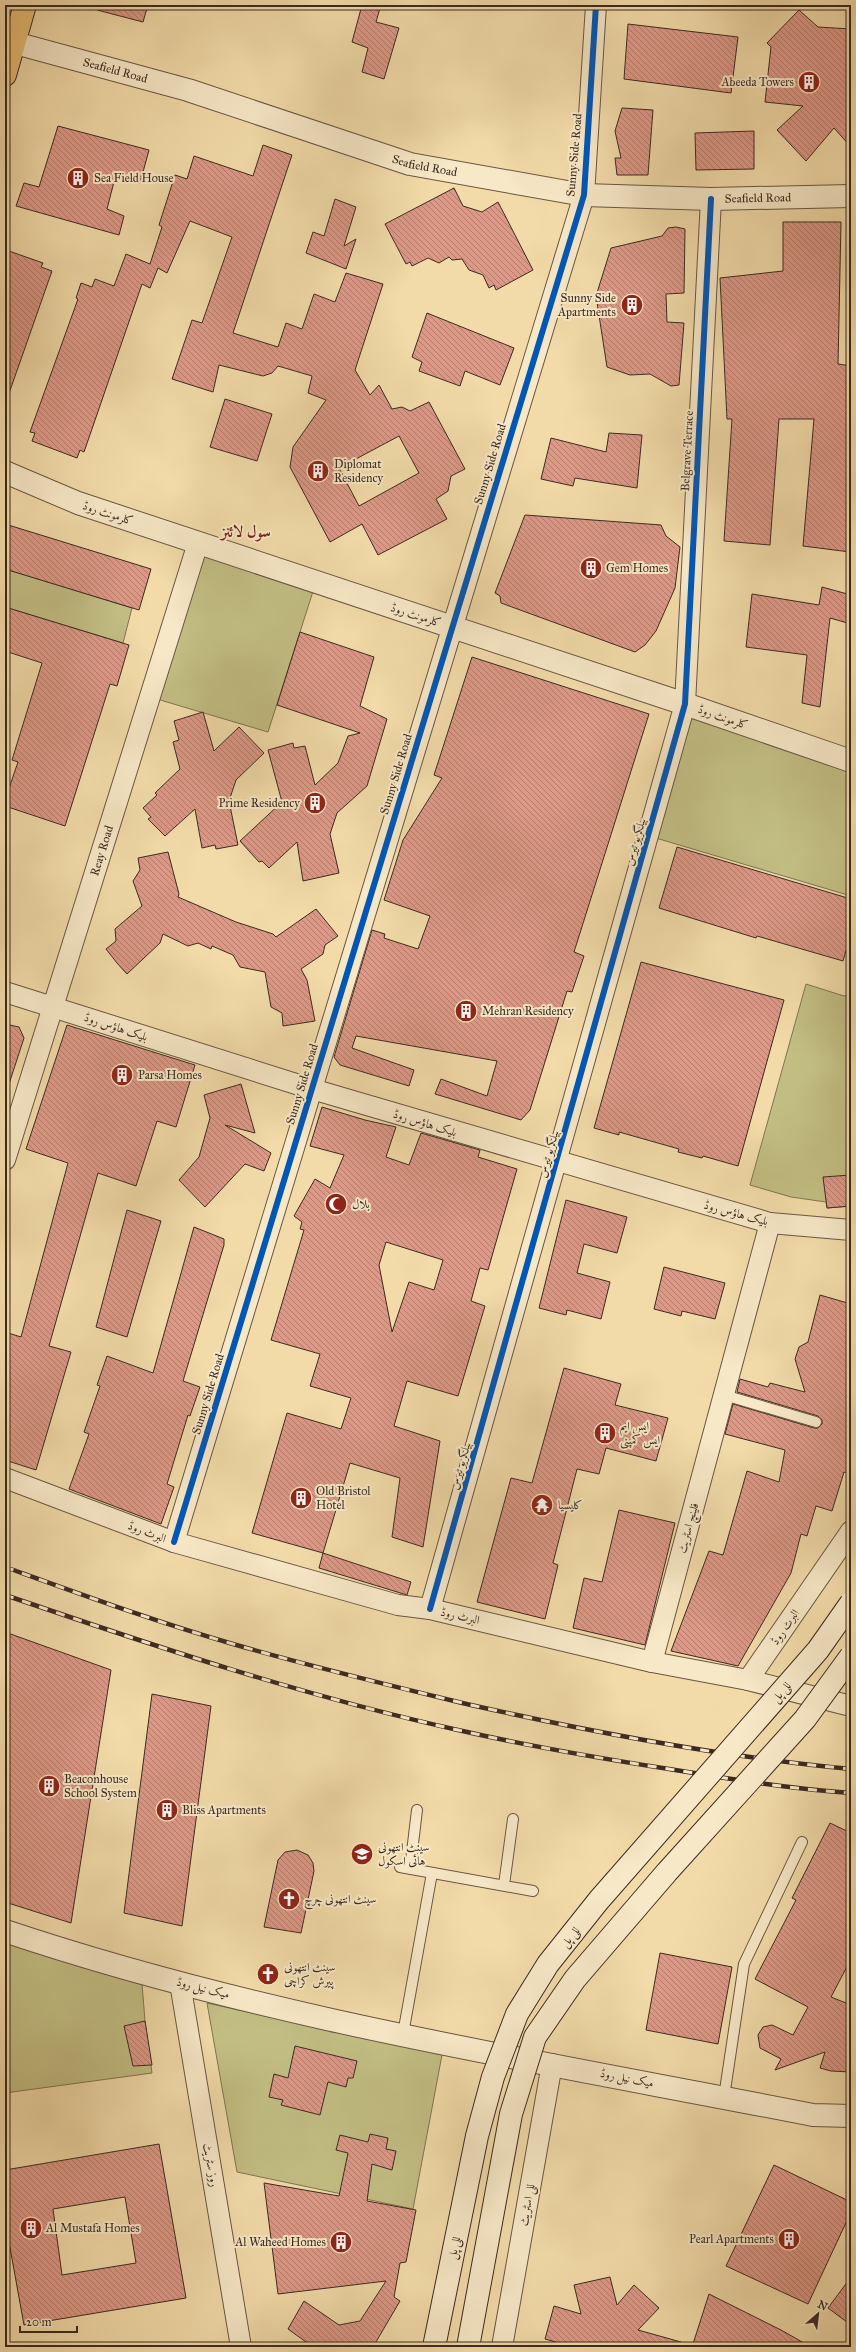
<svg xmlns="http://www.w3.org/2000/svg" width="856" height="2352" font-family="'IM FELL Great Primer',Amiri,serif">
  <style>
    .green { fill: #c2be83; stroke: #7f7452 }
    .building { fill: url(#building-back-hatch); stroke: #3c2a21; fill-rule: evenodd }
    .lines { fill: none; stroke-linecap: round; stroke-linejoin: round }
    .service-casing { stroke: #6a5643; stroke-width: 12 }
    .minor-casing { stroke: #6a5643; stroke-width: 22 }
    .tertiary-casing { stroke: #6a5643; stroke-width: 24 }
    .primary-casing { stroke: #3c2a21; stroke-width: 24 }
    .service { stroke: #f7e8c7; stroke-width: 10 }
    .minor { stroke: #f7e8c7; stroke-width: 20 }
    .tertiary { stroke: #f7e8c7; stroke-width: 22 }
    .primary { stroke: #e9be74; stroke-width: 22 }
    .rail-casing { stroke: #3c2a21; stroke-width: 4.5 }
    .rail { stroke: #f7e8c7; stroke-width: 3; stroke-dasharray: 9; stroke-linecap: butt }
    .secondary-bridge-casing { stroke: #3c2a21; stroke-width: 24; stroke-linecap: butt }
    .secondary-bridge { stroke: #f7e8c7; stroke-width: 22 }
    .cycleway-casing { stroke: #f7e8c7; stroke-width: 8 }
    .cycleway { stroke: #0057b8; stroke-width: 6 }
    .labels { text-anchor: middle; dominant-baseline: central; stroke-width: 4; stroke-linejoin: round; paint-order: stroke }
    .street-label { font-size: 12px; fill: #3c2a21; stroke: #f7e8c7 }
    .poi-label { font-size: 12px; fill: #3c2a21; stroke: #f7e8c7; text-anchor: start }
    .district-label { font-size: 16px; font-weight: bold; fill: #7a1f14; stroke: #f7e8c7 }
  </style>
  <defs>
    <pattern id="building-back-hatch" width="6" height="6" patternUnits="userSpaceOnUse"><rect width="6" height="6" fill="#de9886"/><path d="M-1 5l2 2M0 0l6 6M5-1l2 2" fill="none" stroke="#b57c6d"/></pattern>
  </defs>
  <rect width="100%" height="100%" fill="#f2dba9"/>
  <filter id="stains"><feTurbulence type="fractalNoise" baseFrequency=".005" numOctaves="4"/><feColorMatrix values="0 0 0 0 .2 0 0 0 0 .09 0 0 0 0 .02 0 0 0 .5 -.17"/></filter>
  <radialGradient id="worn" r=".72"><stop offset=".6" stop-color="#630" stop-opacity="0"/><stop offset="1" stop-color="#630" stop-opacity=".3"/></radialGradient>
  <path class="green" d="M198 543 316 582 268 732 150 697Z
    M5 569 132 608 123 643 5 607Z
    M686 707 851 762V896L649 836Z
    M806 984 844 996 851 994V1206L827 1208 826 1202 791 1197 750 1185Z
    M5 1942 142 1984 145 2021 152 2073 5 2093Z
    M207 2003 442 2055 413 2209 237 2172Z"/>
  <path class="building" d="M98 5H148L143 22 97 10Z
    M362 5 380 8 376 22 399 28 384 79 362 72 368 48 352 42Z
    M799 10 818 27 851 29V147L834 128 806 161 777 130 803 106 765 102 771 47 767 43Z
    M628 24 738 37 731 93 624 79Z
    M622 108 653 110 648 175H617L615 158H621L615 131Z
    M58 126 149 150 140 183 116 174 107 209 124 216 119 235 16 206 24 183 39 187Z
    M754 131V169L696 170 695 133Z
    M263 145 292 155 233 333 278 347 286 323 302 329 314 294 335 302 346 273 383 284 355 370 370 395 379 385 392 409 402 407 410 411 429 402 465 469 451 476 448 491 436 499 447 519 378 555 362 524 330 542 290 467 293 447 326 400 308 393 312 376 278 366 272 373 263 376 219 365 213 392 172 379 192 320 202 323 232 237 190 221 167 273 158 268 150 288 142 284 84 452 80 450 77 458 32 441 35 433 30 432 78 299 76 298 81 283 92 287 95 279 114 286 126 254 150 264 162 227 159 225 175 175 187 179 194 156 253 176ZM399 436 419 473 359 506 339 468Z
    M454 188 463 206 482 212 498 202 533 270 496 290 494 285 489 288 483 275 469 270 462 259 452 260 449 257 439 263 428 258 412 266 410 262 406 264 385 224Z
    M335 199 356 207 344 246 356 239 346 269 306 253 313 232 324 236Z
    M783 222H841L838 364 851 366 850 552 803 546 814 419H779L770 545 724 541 732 419H727L720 278 783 271Z
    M676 227 685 229 684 293 666 294 667 322 684 323 679 385 671 386 650 374 630 375 607 367 596 296 611 248 662 236 668 228Z
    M9 251 43 263 41 267 52 271 7 399H5V263Z
    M427 313 514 348 500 385 465 371 460 386 419 371 422 362 412 357Z
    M225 399 272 414 257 461 210 447Z
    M609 433 642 435 637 488 575 478 573 486 541 479 551 438 606 452Z
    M525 515 661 525 666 536 680 547 675 588 656 631 645 645 635 652 501 603 500 596 495 593Z
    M5 524 151 569 139 610 5 569Z
    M822 587 851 595V624L830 618 820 707 802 703 807 655 746 647 752 594 819 605Z
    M5 607 129 645 117 686 110 684 65 826 5 806V800L18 762 12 760 42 663 5 651Z
    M300 632 374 657 360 706 387 719 367 786 337 813 330 834 339 873 303 881 297 842 269 868 262 861 259 862 240 841 282 802 268 750 293 743 294 748 305 746 315 785 338 763 348 736 360 733 277 705Z
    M472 657 649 714 574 952 584 956 572 992 567 991 530 1110 521 1120 435 1094 441 1079 487 1096 497 1061 356 1036 352 1048 414 1070 409 1086 340 1065 334 1057 372 930 385 934 384 938 418 949 430 916 384 900 403 840 442 778 434 775Z
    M203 712 214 751 239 727 264 753 236 780 229 801 238 845 216 849 215 845 202 848 195 809 165 836 148 819 151 817 143 808 157 795 155 793 180 769 173 742 179 740 174 721Z
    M677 847 851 899V933L843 961 757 936 756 938 659 908Z
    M168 852 179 894 178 897 236 922 273 934 276 937 316 909 338 936 325 945 323 954 301 969 307 980 315 1021 283 1026 282 1013 271 1007 265 972 240 967 233 955 212 946 211 949 198 943 188 946 163 934 160 943 127 974 117 963 106 949 116 941 115 929 142 906 133 881 140 870 138 858Z
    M641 962 784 1000 738 1166 703 1156 702 1158 678 1152 679 1149 619 1132V1135L594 1128Z
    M5 1024 19 1027 24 1038 8 1087 5 1086Z
    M67 1025 195 1065 176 1127 157 1121 136 1186 98 1173 49 1346 71 1352 36 1470 5 1460V1332L21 1337 68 1163 26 1149Z
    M241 1084 255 1133 225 1125 271 1153 264 1171 245 1164 205 1207 179 1180 199 1157 210 1118 204 1095Z
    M322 1107 365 1120 396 1127 386 1157 409 1165 421 1133 480 1150 478 1157 517 1169 488 1270 480 1268 471 1301 485 1306 458 1396 407 1381 394 1426 440 1441 423 1547 392 1537 400 1478 350 1463 323 1553 252 1533 287 1413 341 1429 351 1398 310 1386 320 1354 271 1340 304 1230 300 1229 302 1222 294 1216 315 1179 330 1188 344 1155 310 1146ZM386 1242 443 1260 434 1290 409 1282 392 1332 379 1265Z
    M851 1175V1206L827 1208 823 1177Z
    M566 1200 627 1217 617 1253 584 1244 577 1273 610 1282 601 1319 567 1310 566 1315 539 1308Z
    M127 1210 161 1221 127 1337 96 1327Z
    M194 1227 224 1239V1245L183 1381 200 1387 190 1416 188 1415 167 1484 174 1487 161 1524 69 1489 89 1434 84 1432 100 1386 97 1385 107 1356 153 1373Z
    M664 1267 725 1283 715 1319 682 1311 681 1316 654 1309Z
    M820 1295 851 1304V1474L844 1472 832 1511 816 1506 807 1536 801 1534 791 1573 738 1666 671 1651 709 1551 723 1555 747 1471 779 1482 785 1450 725 1434 733 1404 814 1428H818L822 1424V1420L818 1416 737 1392 740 1379 768 1387 770 1383 805 1392 795 1359 799 1347 808 1342Z
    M564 1368 621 1384 615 1405 668 1418 656 1461 606 1448 599 1474 577 1469 553 1563 558 1565 545 1619 477 1602 511 1478 532 1483Z
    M619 1510 675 1523 645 1645 573 1628 584 1578 602 1582Z
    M323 1553 411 1582 407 1595 319 1568Z
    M5 1632 111 1670 71 1923 5 1902Z
    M152 1694 211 1706 182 1926 124 1913Z
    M830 1823 851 1833V1959L831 1997 851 2005V2072L831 2071 820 2068 825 2052 775 2070 781 2059 760 2048 758 2035 763 2027 772 2025 793 2035 808 2007 755 1979 796 1900 792 1898Z
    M297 1850 308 1855 313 1863 314 1871 301 1933 264 1927 278 1860 285 1852Z
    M660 1953 732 1967 718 2044 646 2030Z
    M145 2021 152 2065 133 2066 124 2026Z
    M295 2046 357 2061 353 2078H348L346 2087 328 2082 320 2115 281 2105 283 2100 269 2097 274 2074 288 2078Z
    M370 2134 388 2138 386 2149 396 2151 392 2170 372 2164 367 2201 416 2210 406 2262 400 2263 394 2297 400 2301 373 2347H313L288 2329 304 2301 339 2325 360 2321 386 2281 278 2294 264 2183 339 2196 348 2153 336 2150 340 2135 368 2142Z
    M159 2144 186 2298 24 2325 5 2220V2170ZM125 2197 136 2263 62 2275 53 2209Z
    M774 2165 851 2202V2212L808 2304 726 2266Z
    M610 2277 617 2305 634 2285 659 2308 638 2330 681 2342V2347H573L545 2339 554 2306 581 2314 574 2285Z
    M851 2277V2325L828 2308Z
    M709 2294 781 2330 811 2347H692Z"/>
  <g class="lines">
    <g class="service-casing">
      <path id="service" d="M724 1395 816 1422
        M400 1867 533 1891
        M410 1869 417 1810
        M504 1885 513 1819
        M403 2034 432 1873
        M724 2097 744 1964 802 1842"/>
    </g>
    <g class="minor-casing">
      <g id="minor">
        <path d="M5 992 312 1089 770 1223 851 1230"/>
        <path id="s1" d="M5 1160 198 543"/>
        <path d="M5 1478 174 1542 398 1605 430 1609 652 1662 748 1680 851 1706"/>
        <path d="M174 1542 584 195 596 5"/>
        <path d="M430 1609 685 704 711 199"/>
        <path d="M652 1662 770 1223"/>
        <path d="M748 1680 851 1531"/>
        <path d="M180 1983 241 2347"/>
        <path d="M502 2347 552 2064"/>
      </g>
    </g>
    <g class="tertiary-casing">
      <g id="tertiary">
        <path id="s2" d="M15 43 188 90 410 164 584 195 711 199 851 196"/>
        <path d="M5 472 78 503 685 704 851 761"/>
        <path d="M5 1931C267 2019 543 2062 813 2115L851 2116"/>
      </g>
    </g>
    <g class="primary-casing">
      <path id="primary" d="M5 75 25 5"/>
    </g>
    <use href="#service" class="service"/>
    <use href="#minor" class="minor"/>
    <use href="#tertiary" class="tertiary"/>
    <use href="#primary" class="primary"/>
    <g class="rail-casing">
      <path id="rail" d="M5 1567C80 1594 156 1622 233 1644 312 1667 392 1686 471 1705 596 1733 723 1757 851 1769
        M5 1595C154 1646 304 1696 458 1730 528 1746 598 1758 669 1769 730 1779 790 1789 851 1793"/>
    </g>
    <use href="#rail" class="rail"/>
    <g class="secondary-bridge-casing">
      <path id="secondary-bridge" d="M434 2347 477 2136 493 2077 517 2014 548 1964 599 1900 818 1650 851 1603
        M468 2347 511 2114 535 2037 575 1979 667 1872 805 1719 851 1656"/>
    </g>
    <use href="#secondary-bridge" class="secondary-bridge"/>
    <g class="cycleway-casing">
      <path id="cycleway" d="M174 1542 584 195 596 5
        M430 1609 685 704 711 199"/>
    </g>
    <use href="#cycleway" class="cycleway"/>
  </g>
  <defs>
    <g id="building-disc" transform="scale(1.15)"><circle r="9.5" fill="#8f2418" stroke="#f7e8c7"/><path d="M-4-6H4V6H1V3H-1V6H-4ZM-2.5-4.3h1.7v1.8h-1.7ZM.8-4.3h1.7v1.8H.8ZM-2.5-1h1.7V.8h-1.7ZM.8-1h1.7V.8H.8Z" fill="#fff"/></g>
    <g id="mosque-disc" transform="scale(1.15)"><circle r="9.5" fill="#8f2418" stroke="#f7e8c7"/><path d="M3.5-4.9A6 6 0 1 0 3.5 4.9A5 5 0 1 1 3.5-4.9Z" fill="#fff"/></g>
    <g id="temple-disc" transform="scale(1.15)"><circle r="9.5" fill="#8f2418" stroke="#f7e8c7"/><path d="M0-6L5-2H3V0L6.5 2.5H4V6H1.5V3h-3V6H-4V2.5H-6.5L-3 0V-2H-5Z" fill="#fff"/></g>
    <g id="school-disc" transform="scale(1.15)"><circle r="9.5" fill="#8f2418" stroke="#f7e8c7"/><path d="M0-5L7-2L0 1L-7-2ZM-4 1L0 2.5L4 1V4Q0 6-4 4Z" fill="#fff"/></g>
    <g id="church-disc" transform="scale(1.15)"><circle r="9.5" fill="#8f2418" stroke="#f7e8c7"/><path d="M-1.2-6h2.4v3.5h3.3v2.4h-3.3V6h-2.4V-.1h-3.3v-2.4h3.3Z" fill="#fff"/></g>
  </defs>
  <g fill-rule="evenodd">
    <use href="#building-disc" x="809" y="82"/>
    <use href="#building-disc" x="78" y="178"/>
    <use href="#building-disc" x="632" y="305"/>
    <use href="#building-disc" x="318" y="471"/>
    <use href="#building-disc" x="591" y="568"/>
    <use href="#building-disc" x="315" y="803"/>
    <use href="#building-disc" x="466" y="1011"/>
    <use href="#building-disc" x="122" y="1075"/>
    <use href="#mosque-disc" x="336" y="1204"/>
    <use href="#building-disc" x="605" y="1433"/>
    <use href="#building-disc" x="301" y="1498"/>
    <use href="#temple-disc" x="542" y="1505"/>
    <use href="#building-disc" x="49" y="1786"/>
    <use href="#building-disc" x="167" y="1810"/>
    <use href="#school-disc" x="362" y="1854"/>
    <use href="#church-disc" x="289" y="1899"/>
    <use href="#church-disc" x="268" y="1974"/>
    <use href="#building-disc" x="31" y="2228"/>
    <use href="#building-disc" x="789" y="2239"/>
    <use href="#building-disc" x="341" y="2242"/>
  </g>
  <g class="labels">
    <g class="street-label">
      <text stroke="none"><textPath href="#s2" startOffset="104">Seafield Road</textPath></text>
      <text transform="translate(574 155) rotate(-85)">Sunny Side Road</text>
      <text stroke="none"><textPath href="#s2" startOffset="428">Seafield Road</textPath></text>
      <text stroke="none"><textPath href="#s2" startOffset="764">Seafield Road</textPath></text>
      <text transform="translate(687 451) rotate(-87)">Belgrave Terrace</text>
      <text transform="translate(490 464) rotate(-73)">Sunny Side Road</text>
      <text transform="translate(108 513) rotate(18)">کلرمونٹ روڈ</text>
      <text transform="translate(416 615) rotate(18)">کلرمونٹ روڈ</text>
      <text transform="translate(723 717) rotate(19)">کلرمونٹ روڈ</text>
      <text transform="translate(396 774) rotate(-73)">Sunny Side Road</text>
      <text transform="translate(635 842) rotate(-74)">بیلگریو ٹیرس</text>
      <text stroke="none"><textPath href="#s1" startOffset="324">Reay Road</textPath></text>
      <text transform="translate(116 1027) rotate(18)">بلیک ہاؤس روڈ</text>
      <text transform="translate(302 1084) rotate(-73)">Sunny Side Road</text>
      <text transform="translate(425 1123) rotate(17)">بلیک ہاؤس روڈ</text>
      <text transform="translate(548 1154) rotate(-74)">بیلگریو ٹیرس</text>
      <text transform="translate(736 1213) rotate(15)">بلیک ہاؤس روڈ</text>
      <text transform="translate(208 1394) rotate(-73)">Sunny Side Road</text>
      <text transform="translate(460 1466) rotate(-74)">بیلگریو ٹیرس</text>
      <text transform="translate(688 1528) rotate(-75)">فلینچ اسٹریٹ</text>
      <text transform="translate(147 1532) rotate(21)">البرٹ روڈ</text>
      <text transform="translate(460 1616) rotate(13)">البرٹ روڈ</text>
      <text transform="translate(785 1627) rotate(-55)">البرٹ روڈ</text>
      <text transform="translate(781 1692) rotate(-49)">للی پل</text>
      <text transform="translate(570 1937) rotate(-51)">للی پل</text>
      <text transform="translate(203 1988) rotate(14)">میک نیل روڈ</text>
      <text transform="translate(627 2078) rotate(11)">میک نیل روڈ</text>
      <text transform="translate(211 2165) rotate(80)">روز سٹریٹ</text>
      <text transform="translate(527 2205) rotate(-80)">للی اسٹریٹ</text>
      <text transform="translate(454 2248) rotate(-78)">للی پل</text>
    </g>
    <g class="poi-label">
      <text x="794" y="82" text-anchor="end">Abeeda Towers</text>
      <text x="94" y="178">Sea Field House</text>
      <text x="616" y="298" text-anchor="end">Sunny Side<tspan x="616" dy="14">Apartments</tspan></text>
      <text x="334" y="464">Diplomat<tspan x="334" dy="14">Residency</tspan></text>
      <text x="606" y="568">Gem Homes</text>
      <text x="300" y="803" text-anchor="end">Prime Residency</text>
      <text x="482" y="1011">Mehran Residency</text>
      <text x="138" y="1075">Parsa Homes</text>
      <text x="352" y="1204">بلال</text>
      <text x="620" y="1426">ایس ایم<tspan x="620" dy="14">ایس کمپنی</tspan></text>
      <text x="316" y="1491">Old Bristol<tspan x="316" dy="14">Hotel</tspan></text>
      <text x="558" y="1505">کلیسیا</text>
      <text x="64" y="1779">Beaconhouse<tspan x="64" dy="14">School System</tspan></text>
      <text x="182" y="1810">Bliss Apartments</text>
      <text x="378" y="1847">سینٹ انتھونی<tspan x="378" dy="14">ہائی اسکول</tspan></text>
      <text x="304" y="1899">سینٹ انتھونی چرچ</text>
      <text x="284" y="1967">سینٹ انتھونی<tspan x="284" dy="14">پیرش کراچی</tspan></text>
      <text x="46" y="2228">Al Mustafa Homes</text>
      <text x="774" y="2239" text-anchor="end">Pearl Apartments</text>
      <text x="326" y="2242" text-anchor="end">Al Waheed Homes</text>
    </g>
    <g class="district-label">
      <text x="246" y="531">سول لائنز</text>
    </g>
  </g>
  <rect width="856" height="2352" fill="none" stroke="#f2dba9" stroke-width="20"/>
  <rect x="6" y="6" width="844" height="2340" fill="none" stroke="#3c2a21" stroke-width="2"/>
  <rect x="10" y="10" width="836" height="2332" fill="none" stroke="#3c2a21"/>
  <g transform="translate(818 2314) rotate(28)" stroke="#f7e8c7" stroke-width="3" paint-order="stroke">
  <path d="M0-3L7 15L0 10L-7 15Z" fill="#3c2a21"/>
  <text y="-6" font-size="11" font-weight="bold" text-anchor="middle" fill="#3c2a21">N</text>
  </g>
  <path d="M20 2326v6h57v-6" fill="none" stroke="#3c2a21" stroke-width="2"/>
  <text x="26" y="2326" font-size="12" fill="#3c2a21" stroke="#f7e8c7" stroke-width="3" paint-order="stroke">20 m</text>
  <rect width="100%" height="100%" filter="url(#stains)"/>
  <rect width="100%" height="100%" fill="url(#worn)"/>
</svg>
